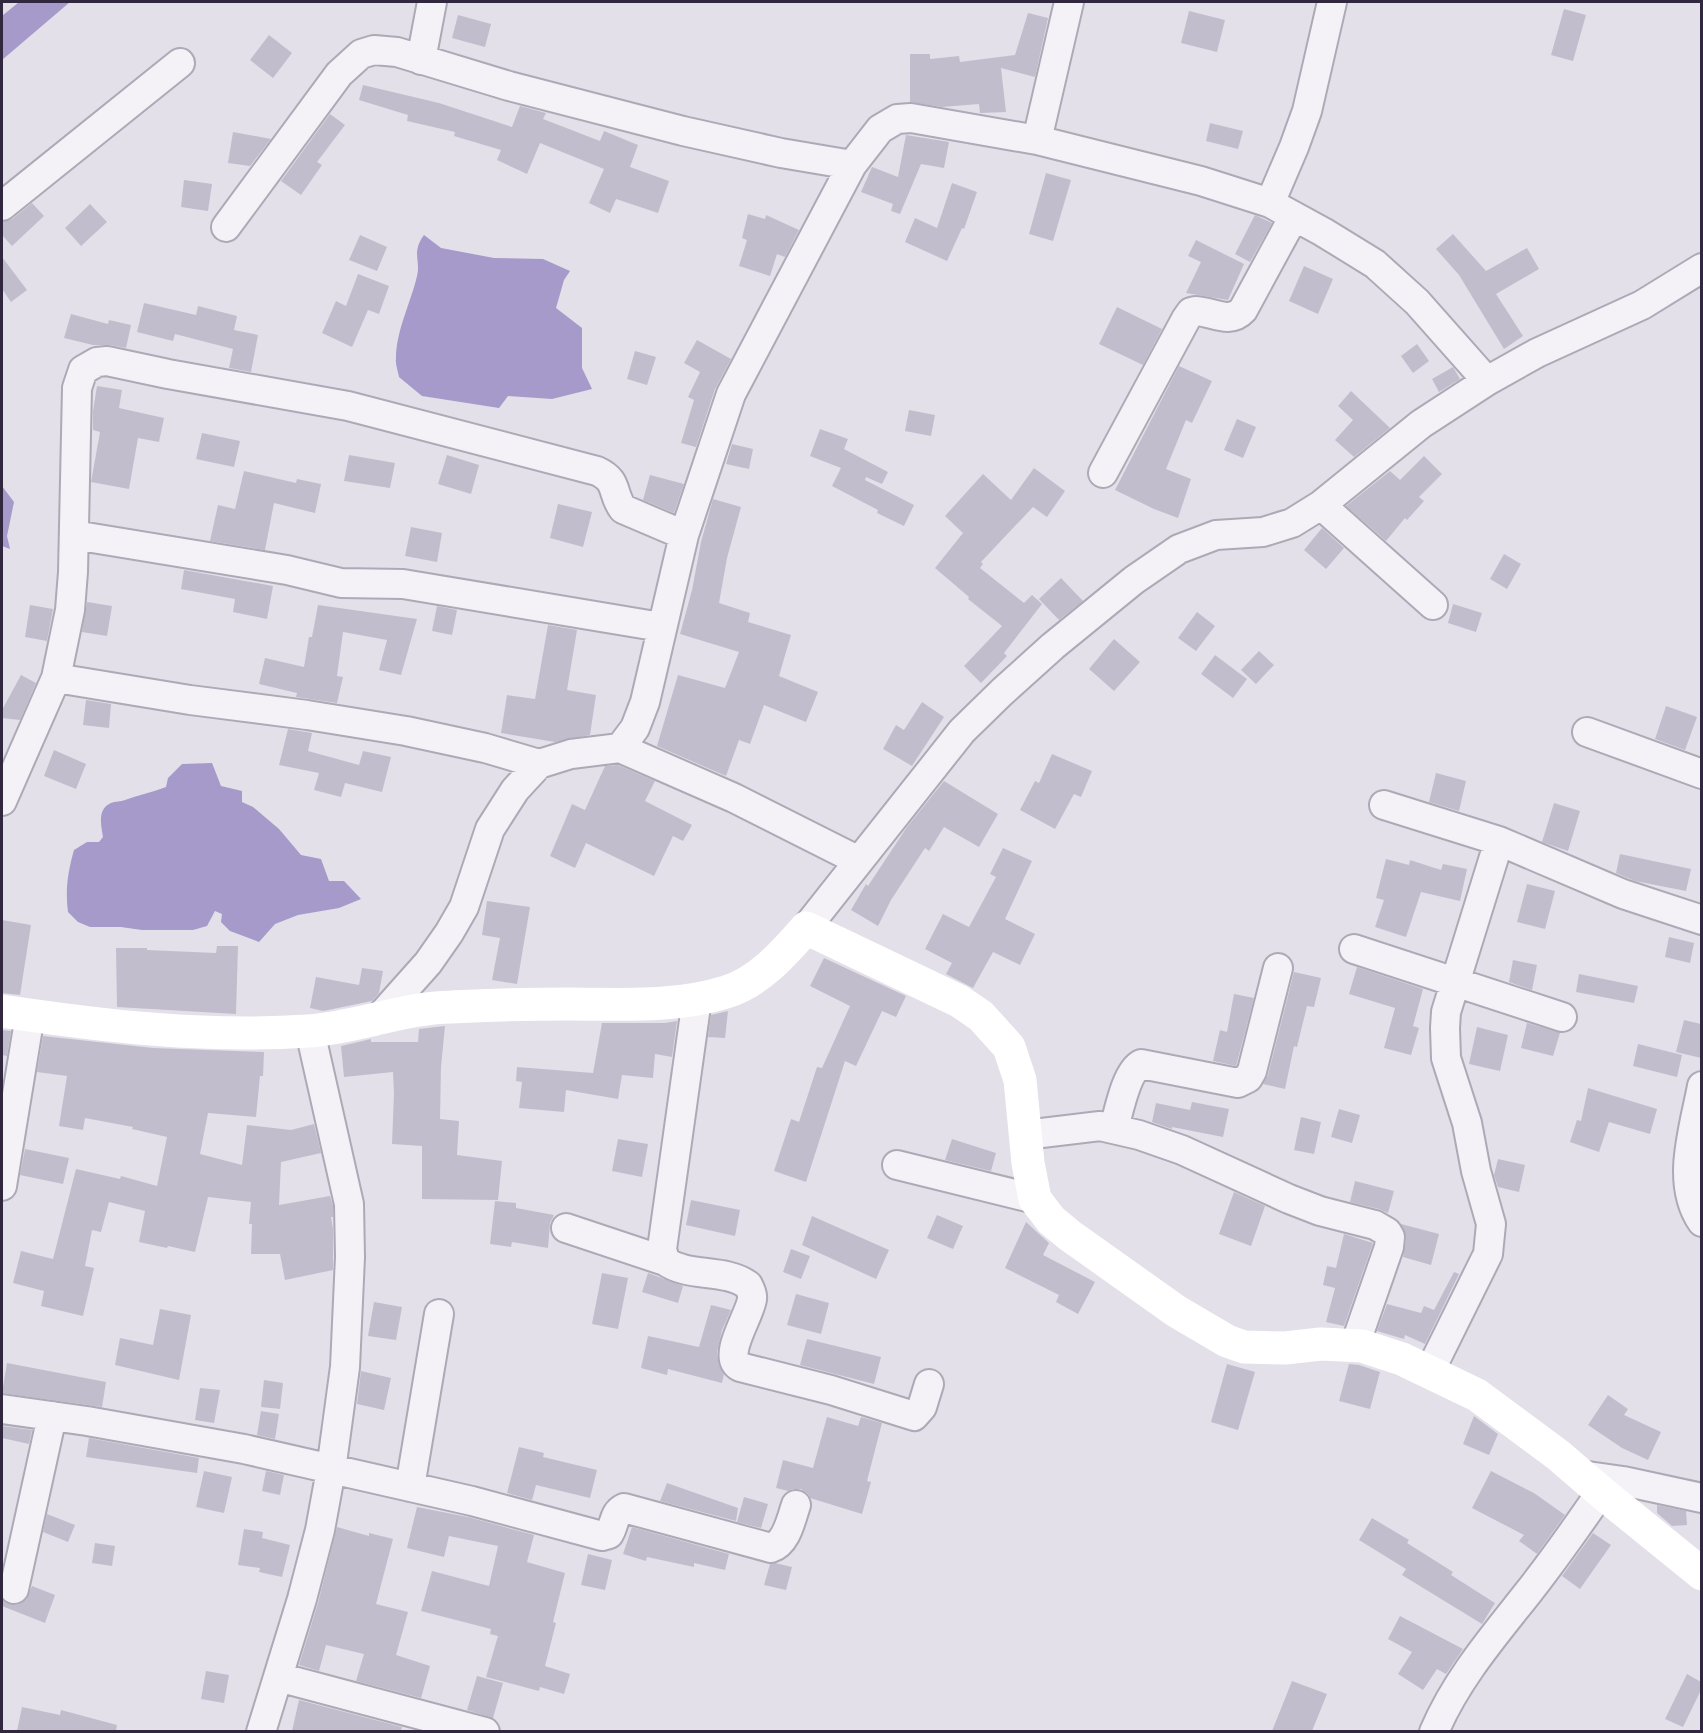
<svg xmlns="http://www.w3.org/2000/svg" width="1703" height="1733" font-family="'Titillium Web',sans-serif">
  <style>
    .water { fill: #a59ac9 }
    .building { fill: #c2bdcc }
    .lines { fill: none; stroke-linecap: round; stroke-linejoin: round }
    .street-casing { stroke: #aea9b6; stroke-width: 32 }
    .street { stroke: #f4f2f7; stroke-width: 28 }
    .secondary { stroke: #fff; stroke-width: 33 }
  </style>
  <rect width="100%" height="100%" fill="#e3e0e9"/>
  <path class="water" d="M19 2H70L2 60V16Z
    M424 235 441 248 494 258 543 259 570 271 564 280 556 308 582 328V368L592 389 552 399 508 396 499 408 422 396 399 377C398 371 395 364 396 358 396 331 411 302 417 276 421 260 411 253 424 235Z
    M2 486 14 502 7 536 10 549 2 546Z
    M212 763 221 786 242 791V802L253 807 279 829 301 855 321 859 329 881H344L361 899 339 908 298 915 275 924 259 942 230 931 221 922 222 914 215 911 207 926 193 930H142L121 927H90L78 922 68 912C65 890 68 871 74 850L87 842H99L103 837C101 825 97 809 111 803 115 801 121 802 125 800 139 795 153 792 166 787L168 778 182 764Z"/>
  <path class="building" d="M1564 9 1586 15 1573 61 1551 55Z
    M1189 11 1225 20 1217 52 1181 43Z
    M1028 13 1048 18 1035 77 1001 68 1006 112 980 113 979 104 942 107 910 102V54H930V59L959 56 960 62 1015 55Z
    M458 15 491 24 485 47 452 38Z
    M269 35 292 53 273 78 250 60Z
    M363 85 439 103 512 127 520 106 546 113 543 119 600 141 604 131 638 145 630 167 669 181 658 213 616 199 610 213 589 203 604 169 540 143 527 174 497 160 501 150 454 136 455 132 407 121 408 115 359 100Z
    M330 114 345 125 317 162 322 165 301 195 281 181Z
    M1210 123 1243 131 1238 149 1206 141Z
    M233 132 271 139 250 166 228 163Z
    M906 135 949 142 944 168 921 164 900 214 891 211 893 204 861 192 872 167 898 177Z
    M1046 173 1071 180 1053 241 1029 234Z
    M184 180 212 184 208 211 181 207Z
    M952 183 977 192 964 229 962 228 947 261 905 242 915 218 937 228Z
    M32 203 44 216 12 246 2 235V222L12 219Z
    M90 204 107 222 81 246 65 228Z
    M748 214 765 219 766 215 799 230 785 257 777 254 770 276 739 266 747 240 742 238Z
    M1255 215 1272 223 1250 262 1235 254Z
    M1453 234 1486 271 1527 248 1539 269 1496 294 1523 336 1504 349 1459 275 1436 249Z
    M360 235 387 247 377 271 349 260Z
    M1196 240 1244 264 1228 300 1186 293 1201 262 1188 256Z
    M2 257 27 290 11 302 2 289Z
    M1304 266 1333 279 1318 314 1289 301Z
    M358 274 389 286 379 314 368 310 352 347 322 333 336 301 346 306Z
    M144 303 196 315 198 306 237 316 234 330 258 335 251 372 229 368 233 349 175 334 173 341 137 332Z
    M1117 307 1162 329 1143 365 1099 344Z
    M71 314 108 324 109 320 131 325 126 348 110 345H93L64 338Z
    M697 340 731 359 715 389 696 447 681 443 694 400 688 397 700 372 684 363Z
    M1417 344 1429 361 1413 373 1401 356Z
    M635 351 656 357 647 385 627 379Z
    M1179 366 1212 381 1192 423 1186 420 1166 469 1191 479 1178 518 1154 509 1115 490Z
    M1453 367 1460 379 1439 392 1432 379Z
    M97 386 122 390 119 408 164 418 159 442 138 438 129 489 91 482 100 432 93 430V411Z
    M1351 391 1390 428 1354 457 1335 440 1353 420 1338 406Z
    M909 410 935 415 931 436 905 431Z
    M1237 419 1256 427 1243 458 1224 450Z
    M820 429 848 439 844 449 888 472 882 484 866 477 865 480 914 505 904 526 877 513 878 510 832 486 841 468 810 456Z
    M202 433 240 441 234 467 196 459Z
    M732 444 753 449 749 469 726 464Z
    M349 455 395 463 390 488 344 481Z
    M447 455 479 465 471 494 438 484Z
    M1424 456 1442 474 1419 497 1424 501 1407 520 1405 518 1386 541 1346 506 1390 471 1400 480Z
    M1034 468 1065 491 1047 517 1033 507 981 562 983 564 980 568 1024 603 1032 595 1042 604 1004 653 1007 656 981 683 964 666 1002 626 968 599 969 597 935 568 963 533 945 516 983 474 1011 500Z
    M244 471 296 483 297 479 321 484 315 513 274 503 265 550 210 541 218 505 235 509Z
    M650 475 684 484 674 513 643 500Z
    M713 499 741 507 727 558 719 603 750 613 748 622 791 635 779 676 818 692 806 722 764 705 750 744 739 740 726 776 657 746 678 675 725 688 739 652 680 634 692 590 701 542Z
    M558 504 592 512 583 547 550 538Z
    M411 527 442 533 437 562 405 556Z
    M1322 528 1344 548 1326 569 1304 550Z
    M1504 554 1521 564 1507 589 1490 579Z
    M184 570 273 586 267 619 233 612 235 599 181 589Z
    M1061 578 1083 601 1059 620 1039 599Z
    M87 602 112 606 107 636 82 632Z
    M1453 604 1482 613 1476 632 1448 623Z
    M30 605 53 609 47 641 25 637Z
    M318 605 417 619 401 675 379 670 387 640 343 632 337 676 343 677 337 703 296 697 297 693 259 684 265 658 304 667 309 637H312Z
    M437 606 457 610 452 635 432 631Z
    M1197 612 1215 626 1196 651 1178 638Z
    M548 625 577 630 567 690 596 695 590 735 555 742 501 733 507 695 535 699Z
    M1114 639 1140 662 1114 691 1089 669Z
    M1259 651 1274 665 1256 684 1241 670Z
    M1215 655 1247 679 1233 698 1201 674Z
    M21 675 36 683 20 720 2 718V710Z
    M86 700 111 704 109 728 83 725Z
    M922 702 944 717 912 766 883 749 896 725 904 730Z
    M1666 706 1697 717 1685 750 1655 739Z
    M288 729 312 733 308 751 359 765 363 751 391 757 382 792 345 783 341 797 314 790 319 773 279 765Z
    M54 750 86 764 76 789 44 776Z
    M1052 754 1092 771 1081 797 1074 794 1055 829 1020 810 1035 781 1039 783Z
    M618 765 655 781 645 801 692 825 683 841 673 836 654 876 586 843 575 868 550 856 572 804 585 810 605 766Z
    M1436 773 1466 781 1459 811 1429 802Z
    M944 781 998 814 979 847 944 827 929 851 925 848 891 900 878 926 851 910 866 884 868 886 907 827Z
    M1554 803 1580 811 1568 851 1542 842Z
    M1003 848 1032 861 1005 919 1035 934 1020 965 993 952 973 988 946 974 952 963 925 949 943 914 969 927 996 877 990 874Z
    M1620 854 1691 869 1686 891 1635 881 1616 873Z
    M1386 859 1409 865 1410 860 1441 870 1443 864 1467 869 1460 901 1421 892 1406 937 1375 927 1384 900 1376 898Z
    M1527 884 1555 891 1545 929 1517 922Z
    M487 901 530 907 517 984 492 980 500 938 482 935Z
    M2 920 31 925 20 995 2 993Z
    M1669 937 1694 943 1690 963 1665 957Z
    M217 946H238L236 1014 117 1007 116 948H147V950L216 953Z
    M824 958 906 996 896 1017 882 1011 856 1066 845 1061 806 1182 774 1171 791 1119 799 1122 817 1067 822 1068 850 1006 810 986Z
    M1513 960 1537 965 1532 990 1509 982Z
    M1357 967 1423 989 1413 1026 1419 1028 1411 1055 1384 1048 1395 1008 1349 994Z
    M362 968 383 971 379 993 372 1001 323 1011 310 1008 316 977 359 985Z
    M1294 972 1321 978 1314 1007 1307 1006 1297 1047 1294 1046 1285 1089 1263 1084 1268 1075Z
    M1579 974 1638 986 1634 1003 1576 992Z
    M1234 994 1254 998 1236 1066 1213 1061 1220 1030 1227 1032Z
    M728 1011 725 1038 708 1037 711 1015Z
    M1684 1020 1701 1024V1058L1676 1052Z
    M677 1021 672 1057 655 1054 653 1078 622 1075 618 1099 566 1090 564 1112 519 1108 522 1082 516 1081 517 1067 593 1073 602 1023H665Z
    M1527 1023 1560 1033 1553 1056 1521 1048Z
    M445 1026 441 1067 440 1119 459 1121 457 1155 502 1161 498 1200 422 1199V1146L392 1144 394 1093 393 1072 344 1077 341 1046 371 1039V1042H418L419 1029Z
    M1477 1027 1508 1035 1500 1071 1469 1064Z
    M2 1030 11 1031 7 1056 2 1055Z
    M43 1036 153 1048 264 1052 263 1076H260L256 1117 208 1113 200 1154 242 1165 247 1125 291 1130 314 1124 321 1153 281 1162 279 1205 330 1196 333 1206V1217H331L333 1229V1270L285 1280 280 1254H251L252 1224H249L251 1202 208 1197 195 1252 168 1246 167 1248 139 1242 145 1211 109 1202 101 1232 92 1230 85 1266 94 1268 83 1316 41 1306 44 1291 13 1283 21 1251 53 1259 76 1169 120 1179 121 1176 157 1186 167 1137 132 1129 133 1127 85 1118 83 1130 59 1126 67 1076 37 1072Z
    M1638 1044 1682 1055 1677 1077 1633 1066Z
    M1588 1088 1657 1109 1650 1134 1609 1122 1599 1152 1570 1142 1577 1120 1581 1121Z
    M1192 1102 1229 1109 1223 1137 1172 1127V1129L1152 1122 1156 1103 1190 1110Z
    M1339 1109 1360 1115 1352 1143 1331 1137Z
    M1301 1117 1321 1122 1314 1154 1294 1150Z
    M618 1139 648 1144 642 1177 612 1171Z
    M952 1139 996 1153 991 1171 945 1160Z
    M25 1149 69 1158 63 1184 20 1175Z
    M1498 1159 1525 1165 1519 1192 1498 1187 1494 1175Z
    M1355 1181 1394 1191 1388 1213 1379 1209 1350 1202Z
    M1234 1192 1265 1206 1251 1246 1219 1234Z
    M691 1200 740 1210 735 1236 686 1225Z
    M495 1201 516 1203V1208L554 1215 550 1223 548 1248 512 1242 511 1247 490 1244Z
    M937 1215 963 1226 953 1249 927 1238Z
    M812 1216 889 1250 876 1279 802 1245Z
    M1026 1222 1049 1243 1043 1255 1095 1282 1078 1314 1056 1302 1059 1295 1005 1268Z
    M1401 1224 1439 1234 1431 1265 1403 1257 1406 1239Z
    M1344 1234 1373 1243 1344 1326 1326 1322 1335 1288 1323 1285 1327 1266 1336 1268Z
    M791 1249 810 1256 801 1279 783 1272Z
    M1454 1272 1459 1274 1425 1344 1405 1335 1404 1339 1377 1331 1387 1304 1421 1313 1424 1306 1434 1310Z
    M602 1273 628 1278 618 1329 592 1324Z
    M648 1273 683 1286 678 1303 642 1292Z
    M796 1294 829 1303 821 1334 787 1325Z
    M374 1302 402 1307 396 1340 368 1336Z
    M711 1305 731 1310 722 1330 717 1352 719 1365 724 1374 722 1383 668 1369 667 1375 641 1368 648 1336 699 1347Z
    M160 1309 191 1315 179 1380 115 1365 120 1338 153 1345Z
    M807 1339 881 1357 874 1384 800 1365Z
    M7 1363 106 1382 102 1407 2 1393Z
    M1227 1364 1255 1372 1238 1430 1211 1422Z
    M1349 1364 1359 1365 1380 1372 1370 1409 1339 1401Z
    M361 1371 391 1378 384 1410 357 1404Z
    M264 1380 283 1383 280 1409 261 1407Z
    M200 1388 220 1390 214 1423 195 1420Z
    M1608 1395 1628 1409 1624 1415 1661 1432 1648 1460 1622 1448 1588 1425Z
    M261 1411 279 1414 275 1439 257 1435Z
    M1474 1416 1498 1434 1489 1455 1463 1444Z
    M827 1417 858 1426 861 1417 882 1423 867 1481 871 1482 862 1514 810 1498 808 1494 801 1489H793L788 1491 776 1488 783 1460 813 1468Z
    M2 1426 32 1430 29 1444 2 1438Z
    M89 1438 199 1458 197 1473 86 1457Z
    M519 1447 544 1453 543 1457 597 1470 590 1498 536 1485 532 1500 507 1493Z
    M204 1471 232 1477 224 1513 196 1507Z
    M266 1471 284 1475 280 1495 262 1491Z
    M1491 1471 1534 1493 1565 1515 1537 1554 1519 1541 1524 1535 1472 1508Z
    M667 1483 738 1508 736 1521 660 1501Z
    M744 1497 768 1504 761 1528 737 1522Z
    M1657 1505 1686 1511 1687 1525 1672 1526 1657 1513Z
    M417 1507 468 1517 534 1535 527 1562 565 1573 553 1622 556 1623 545 1666 570 1674 564 1694 540 1687 539 1691 486 1677 498 1636 490 1634 491 1629 421 1611 432 1571 489 1586 498 1546 449 1536 444 1557 407 1548Z
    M47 1514 75 1525 68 1542 43 1532Z
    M1372 1518 1409 1540 1407 1543 1453 1572 1451 1575 1495 1603 1482 1624 1402 1575 1406 1569 1359 1540Z
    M337 1527 369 1536V1533L393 1539 376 1604 408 1612 396 1655 430 1666 421 1698 356 1681 364 1654 326 1645 319 1671 299 1665 318 1603Z
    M632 1527 729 1554 725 1570 694 1563V1567L647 1557 646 1561 623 1554Z
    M244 1529 263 1532 262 1538 290 1545 282 1577 259 1572 260 1568 238 1565Z
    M1593 1533 1611 1545 1580 1589 1562 1576Z
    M95 1543 115 1546 112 1566 92 1563Z
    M588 1554 612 1560 605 1590 581 1585Z
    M775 1563 792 1567 786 1590 764 1585 770 1564Z
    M32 1586 55 1595 45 1623 2 1606V1599L11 1605H18L26 1600Z
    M1400 1616 1463 1649 1446 1674 1437 1669 1423 1690 1398 1674 1412 1652 1388 1639Z
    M206 1671 229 1675 224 1703 201 1699Z
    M1687 1674 1701 1682V1690L1683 1727 1665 1719Z
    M477 1676 503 1683 493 1718 467 1710Z
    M1292 1681 1327 1694 1312 1731H1272Z
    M299 1700 402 1727 401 1731H292Z
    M22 1707 60 1715 61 1710 117 1725 116 1731H17Z"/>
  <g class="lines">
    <g class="street-casing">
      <path id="street" d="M421 60 432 2
        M1037 140 1201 181 1270 203 1323 232 1375 264 1417 302 1487 381
        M1270 203 1294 147 1307 111 1332 2
        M2 206 180 63
        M226 227 339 74 361 54 374 50 397 52 509 86 683 131 781 153 852 165
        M1103 473 1186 319 1191 312 1195 311C1212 311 1229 325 1243 310L1294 216
        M1321 505 1433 605
        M74 535 287 570 341 583 403 584 661 627
        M56 678 190 700 307 715 406 731 485 748 539 764
        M1587 732 1702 774
        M2 801 56 678 70 610 73 572 77 388 83 370 97 362 107 361 168 374 348 406 597 471C619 481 611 493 623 509L684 535
        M1384 805 1499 841
        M859 861 734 798 620 748 635 728 645 702 684 535 731 394 852 165 880 129 897 119 911 118 1037 140 1069 2
        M806 928 962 731 1002 692 1053 646 1134 580 1179 549 1216 535 1263 532 1292 523 1321 505 1421 424 1487 381 1537 353 1642 305 1702 268
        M1354 949 1562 1017
        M697 999 662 1249 665 1261C689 1278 724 1268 748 1285 750 1289 753 1294 752 1299 750 1316 721 1356 740 1367L831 1390 914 1416 922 1407 929 1384
        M378 1019 428 963 449 933 464 907 490 829 515 790 539 764 571 754 620 748
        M1702 1086C1694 1129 1675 1183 1702 1222
        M1114 1128C1119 1111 1126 1072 1141 1064L1238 1083 1248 1078 1252 1071 1278 968
        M1025 1135 1100 1126 1139 1135 1182 1150 1289 1199 1320 1211 1375 1225 1387 1232 1390 1237 1389 1247 1355 1345
        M897 1165 1035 1199
        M2 1186 30 1015
        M566 1228 665 1261
        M1430 1371 1488 1254 1491 1224 1476 1171 1467 1123 1446 1058 1445 1028 1446 1012 1499 841 1623 894 1702 920
        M2 1409 87 1421 244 1449 472 1501 602 1536 609 1534C615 1525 613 1513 624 1508L771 1548C787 1543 791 1519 796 1505
        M1581 1475 1623 1481 1702 1498
        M410 1487 439 1314
        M14 1589 52 1416
        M278 1677 485 1732
        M261 1732 302 1599 320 1530 331 1470 345 1367 350 1257 349 1204 310 1031
        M1434 1732C1456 1680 1493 1637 1527 1594 1553 1561 1577 1527 1601 1492"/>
    </g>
    <use href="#street" class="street"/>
    <path class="secondary" d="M2 1011C103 1026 205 1038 308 1031 356 1028 403 1008 451 1007 490 1005 529 1004 568 1004 621 1004 675 1008 726 992 759 982 784 953 806 928L959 1001 981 1016 1009 1047 1020 1080 1028 1163 1035 1199 1051 1220 1069 1235 1176 1311 1227 1341 1244 1347 1285 1348 1321 1344 1362 1346 1402 1359 1477 1395 1558 1455 1601 1492 1702 1574"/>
  </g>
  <rect width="1703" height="1733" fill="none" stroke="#312840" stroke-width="6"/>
</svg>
